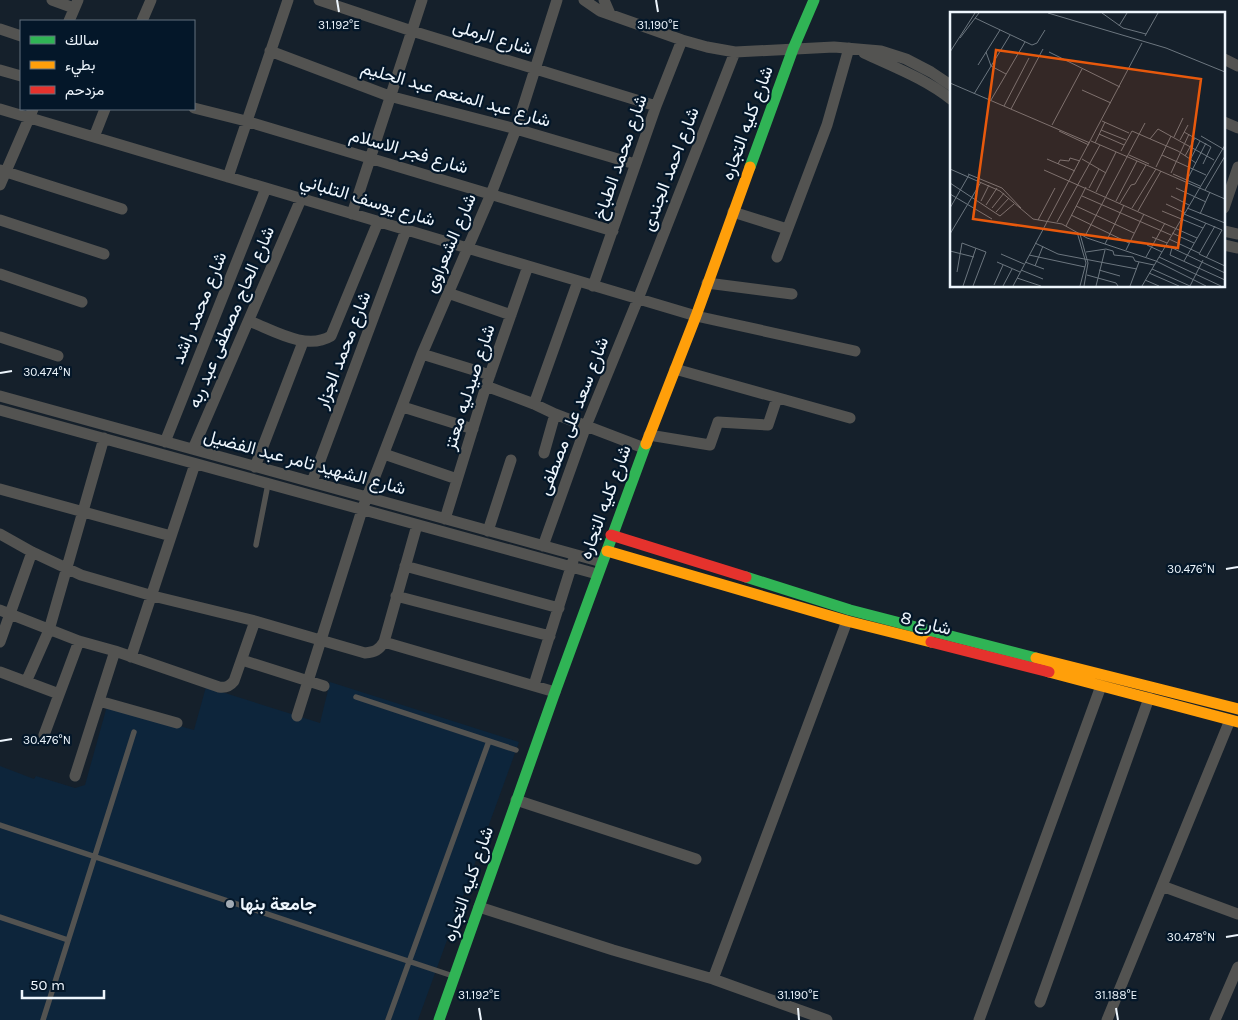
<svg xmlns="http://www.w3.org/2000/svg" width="1238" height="1020" font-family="Karla,Vazirmatn,sans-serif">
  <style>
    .built { fill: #0d253b }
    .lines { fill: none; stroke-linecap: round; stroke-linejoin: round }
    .lane { stroke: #535351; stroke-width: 5.5 }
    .street { stroke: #535351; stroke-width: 11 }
    .fast { stroke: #30b455; stroke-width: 11 }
    .slow { stroke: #ff9f0a; stroke-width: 11 }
    .jam { stroke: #e5322d; stroke-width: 11 }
    .ticks { fill: none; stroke: #eef6fd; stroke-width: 2 }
    .poi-dot { fill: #a2abb4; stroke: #041729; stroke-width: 2 }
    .labels { text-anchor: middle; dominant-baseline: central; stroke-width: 4.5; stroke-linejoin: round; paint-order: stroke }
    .street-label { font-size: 18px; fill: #eef6fd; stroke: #041729 }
    .poi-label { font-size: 18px; font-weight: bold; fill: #eef6fd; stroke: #041729; text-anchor: start }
    .inset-road { fill: none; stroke: #6c767f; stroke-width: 1 }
    .view { fill: #e8590c; fill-opacity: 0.15; stroke: #e8590c; stroke-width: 2.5 }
    .inset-edge { fill: none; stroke: #eef6fd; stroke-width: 2.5 }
    .ticks-label { font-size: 12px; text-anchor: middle; fill: #eef6fd; stroke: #041729; stroke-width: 4.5; stroke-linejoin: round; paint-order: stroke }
  </style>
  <rect width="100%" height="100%" fill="#15202b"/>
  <path class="built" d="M330 682 519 742 418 1020H0V766L34 779 36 776 75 788 85 785 107 706 194 730 206 687 320 723Z"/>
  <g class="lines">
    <path class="lane" d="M256 545 268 484
      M356 697 516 750
      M0 825 453 976
      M0 917 68 940
      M43 1020 134 732
      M388 1020 489 741"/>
    <path class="street" d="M52 0 74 8
      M319 0 412 31 656 106
      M584 0 600 11 682 40 707 47 735 52 834 47 881 51 906 59 931 72 952 86
      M604 0 610 14
      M69 21 78 0
      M142 21 151 0
      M0 29 21 36
      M270 51 389 96 516 129 635 164
      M864 53C894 67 926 79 952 100
      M1224 59 1238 66
      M0 70 21 76
      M194 108 246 121 613 231
      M0 109 696 316 855 351
      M1224 122 1238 128
      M94 137 105 109
      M0 170 122 209
      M228 177 288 0
      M0 185 33 109
      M1224 208 1238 167
      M733 212 787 229
      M352 214 422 0
      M0 220 104 254
      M1224 231 1238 234
      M1224 245 1238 248
      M777 257 827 125 849 48
      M0 274 82 302
      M707 283 792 294
      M593 286 656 106 682 40
      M448 293 511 315
      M249 321C273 330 306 351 331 336L378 222
      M0 337 58 356
      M422 354 490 375
      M675 369 850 418
      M486 386 534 404 555 414 644 448
      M0 396 602 562
      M534 404 578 281
      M403 407 473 429
      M0 410 597 574
      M649 435 710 445 718 422 768 425 777 398
      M165 442 266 188
      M193 449 301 199
      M544 453 555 414
      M384 454 457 479
      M255 467 303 342
      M312 482 406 230
      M0 489 171 536
      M445 519 486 386 528 266
      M488 531 511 460
      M0 534 32 552 81 575 153 596 255 621 365 653C375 652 379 650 384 642L417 525
      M543 546 586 426 638 299 735 52
      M405 566 559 608
      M396 596 550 636
      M0 610 79 641 115 651 219 687C226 688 230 686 234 681L255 621
      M0 642 32 552
      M384 642 555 692
      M131 657 195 464
      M242 660 324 686
      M0 672 59 694
      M26 682 49 630 104 438
      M534 685 573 561
      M99 701 177 723
      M297 716 362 510 422 354 491 194 516 129 557 0
      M44 735 79 641
      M75 776 115 651
      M516 800 696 859
      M1162 886 1238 914
      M479 907 613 950 713 979 827 1020
      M713 979 847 621
      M1040 1002 1149 698
      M979 1020 1101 686
      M1107 1020 1230 720
      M1215 1020 1238 967"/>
    <path class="fast" d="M750 167 793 49 814 0
      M746 577 850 610 1036 658
      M439 1020 555 692 646 444"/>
    <path class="slow" d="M646 444 696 316 750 167
      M607 551 847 621 931 642
      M1036 658 1238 709
      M1049 672 1238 722"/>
    <path class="jam" d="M611 535 746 577
      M931 642 1049 672"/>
  </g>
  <path class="ticks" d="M337 0 339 12M656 0 658 12M0 373 12 371M1226 569 1238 567M0 741 12 739M1226 937 1238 935M479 1008 481 1020M798 1008 799 1020M1116 1008 1118 1020"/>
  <circle class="poi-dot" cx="230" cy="904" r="5"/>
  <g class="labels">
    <g class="street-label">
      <text transform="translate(493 37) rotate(17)">شارع الرملى</text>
      <text transform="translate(456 94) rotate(16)">شارع عبد المنعم عبد الحليم</text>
      <text transform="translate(747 123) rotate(-70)">شارع كليه التجاره</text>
      <text transform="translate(409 151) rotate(16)">شارع فجر الاسلام</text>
      <text transform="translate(620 157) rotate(-71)">شارع محمد الطباخ</text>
      <text transform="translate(670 169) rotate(-69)">شارع احمد الجندى</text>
      <text transform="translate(368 200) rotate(17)">شارع يوسف التلباني</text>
      <text transform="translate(450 243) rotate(-67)">شارع الشعراوى</text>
      <text transform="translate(199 308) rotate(-68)">شارع محمد راشد</text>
      <text transform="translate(231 317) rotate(-67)">شارع الحاج مصطفى عبد ربه</text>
      <text transform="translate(343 350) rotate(-69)">شارع محمد الجزار</text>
      <text transform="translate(469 387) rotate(-72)">شارع صيدليه معتز</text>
      <text transform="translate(573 416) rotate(-69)">شارع سعد على مصطفى</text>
      <text transform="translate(305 462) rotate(15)">شارع الشهيد تامر عبد الفضيل</text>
      <text transform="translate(605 502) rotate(-70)">شارع كليه التجاره</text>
      <text transform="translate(926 623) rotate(14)">شارع 8</text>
      <text transform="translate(468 884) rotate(-71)">شارع كليه التجاره</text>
    </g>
    <g class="poi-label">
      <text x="240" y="904">جامعة بنها</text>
    </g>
  </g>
  <g transform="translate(950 12)">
    <rect width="275" height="275" fill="#15202b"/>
    <path class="inset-road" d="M98 1 216 36 275 60M152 1 173 16 196 22M25 6 82 33 87 31 95 18M169 14 177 1M195 24 208 1M10 26 29 1M0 40 25 1M36 40 41 54 56 62M99 40 170 75M28 53 50 18M0 71 140 131M132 78 161 91M24 82 60 23M41 88 75 30M54 94 79 46M61 97 93 37M152 109 179 121M102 113 132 57M151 118 176 128M109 119 139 133M234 120 261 135 253 152M149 122 174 133M251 124 275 138M224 125 233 106M200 127 208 117 264 148M230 128 238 113M141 129 275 187M145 131 155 110M171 139 182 119 228 139 246 151M179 143 199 152M212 143 256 163M235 144 245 126M97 147 125 159M132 147 156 161M240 148 250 129M108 152 110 148 119 149 120 146 130 149M206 155 221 124M0 157 50 179 83 207 112 212 137 226 206 249 256 274M94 158 247 226M221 161 239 122M18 162 52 176 71 196M223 162 250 174M237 168 256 131M0 171 50 204 64 192M185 172 196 153M139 176 149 157M226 176 256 190M255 178 275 144M146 180 166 140M0 182 42 207M132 184 221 223M221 184 239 193M31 189 39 173M166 189 187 149M170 191 181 173 185 172M216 192 235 201M36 193 47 176M126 194 184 221M0 196 19 163M42 196 54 181M182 196 206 157M237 196 275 211M188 199 211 159M212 199 253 216M46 200 59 186M234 202 272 218 256 246M250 202 260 180M121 203 179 231M88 208 105 176M107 210 150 133M116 214 136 175M265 214 249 242 275 254M127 220 136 251 130 274M222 221 244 231M0 222 31 170M130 222 138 251 134 274M135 224 195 111M202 225 217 231M219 227 249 241M85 231 108 242 187 257M155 232 174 193M197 233 212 240M216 233 275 261M222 236 220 243 275 268M176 238 194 202M0 239 24 245M136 240 156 237 163 239 164 243 183 245 185 249 204 253M51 242 74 252M79 243 135 255M196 245 215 211M209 245 271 274M234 249 256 211M47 250 70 260M75 250 94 257M85 254 93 234M202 257 240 274M71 258 93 267M149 258 170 264M7 260 12 231 36 240 23 274M199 261 229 274M137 263 166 271 168 274M67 266 91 274M195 268 209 274M44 273 53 253M13 274 26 236M53 274 62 257M63 274 192 31M146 274 155 238M180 274 189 250M192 274 275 133M240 274 253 248"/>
    <path class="view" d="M46 38 251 67 228 236 23 207Z"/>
    <rect width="275" height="275" class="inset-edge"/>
  </g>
  <g class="ticks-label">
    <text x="339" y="29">31.192°E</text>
    <text x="658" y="29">31.190°E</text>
    <text x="47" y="376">30.474°N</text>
    <text x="1191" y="573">30.476°N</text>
    <text x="47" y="744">30.476°N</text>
    <text x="1191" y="941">30.478°N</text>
    <text x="479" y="999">31.192°E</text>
    <text x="798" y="999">31.190°E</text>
    <text x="1116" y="999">31.188°E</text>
  </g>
  <rect x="20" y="20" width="175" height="90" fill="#041729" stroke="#62707e"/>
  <rect x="30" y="36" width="25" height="8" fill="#30b455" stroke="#62707e"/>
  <text x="65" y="45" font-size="15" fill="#eef6fd">سالك</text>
  <rect x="30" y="61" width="25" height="8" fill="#ff9f0a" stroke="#62707e"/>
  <text x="65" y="70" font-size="15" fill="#eef6fd">بطيء</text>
  <rect x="30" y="86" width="25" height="8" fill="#e5322d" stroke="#62707e"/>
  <text x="65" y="95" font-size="15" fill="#eef6fd">مزدحم</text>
  <path d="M22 990v8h82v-8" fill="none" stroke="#eef6fd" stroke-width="2.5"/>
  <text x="30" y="990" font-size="15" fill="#eef6fd" stroke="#041729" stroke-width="4" paint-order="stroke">50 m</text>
</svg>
